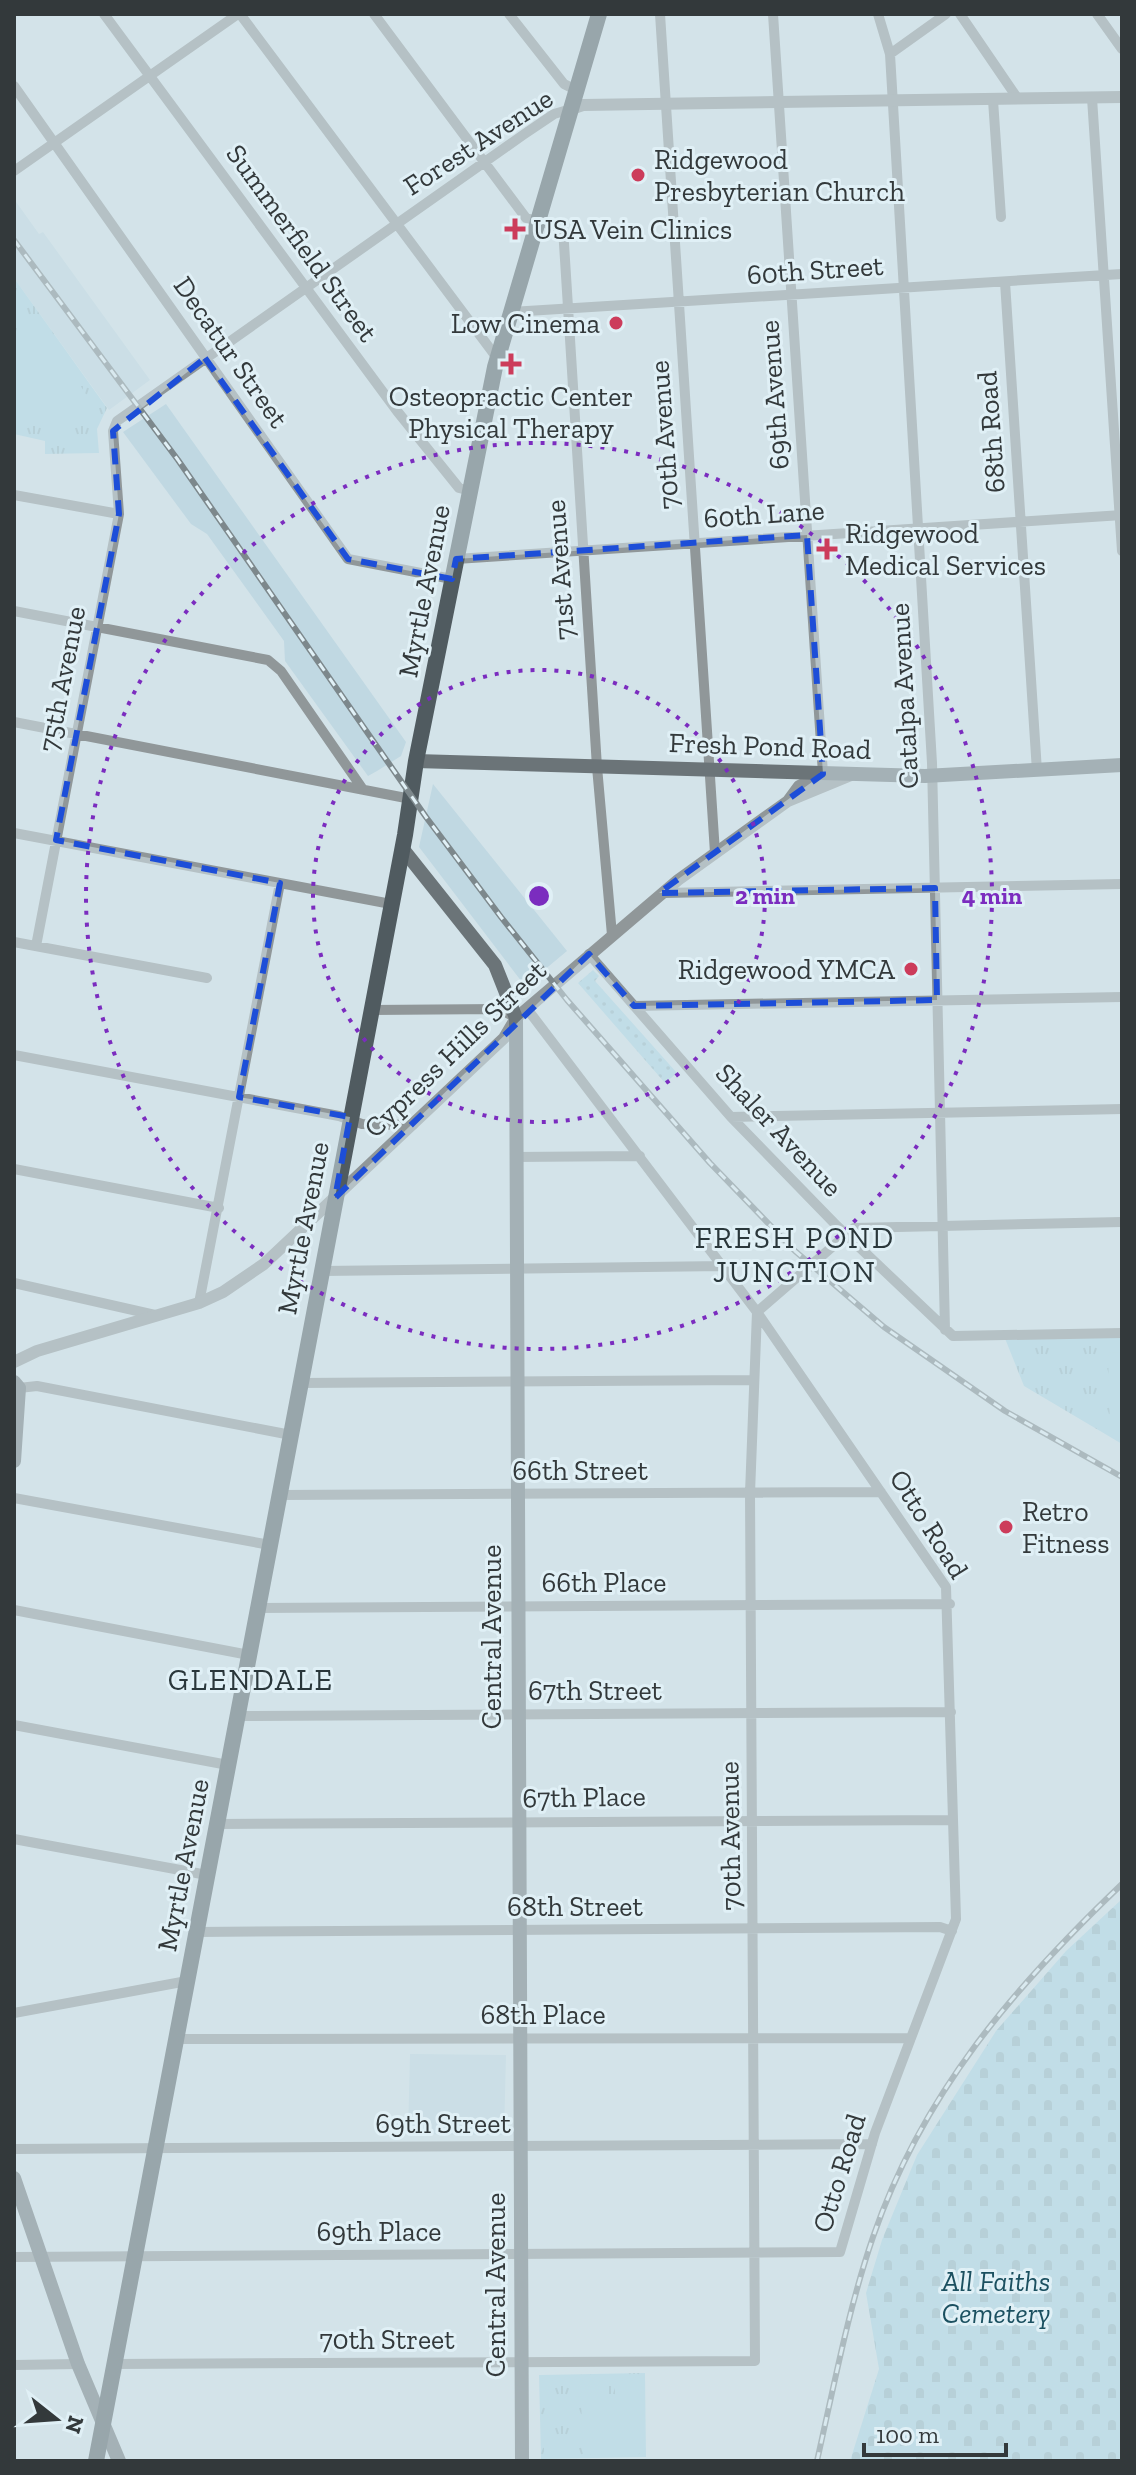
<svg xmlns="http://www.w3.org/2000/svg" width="1136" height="2475" font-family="'Zilla Slab',serif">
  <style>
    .built { fill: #c0d8e2 }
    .grass { fill: url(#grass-dots) }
    .cemetery { fill: url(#cemetery-stones) }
    .park { fill: url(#park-tufts) }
    .pitch { fill: #acd5e4 }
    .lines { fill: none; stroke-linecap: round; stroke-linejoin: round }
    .minor { stroke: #909799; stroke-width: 10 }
    .tertiary { stroke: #909799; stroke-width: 12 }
    .secondary { stroke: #6b7478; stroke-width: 14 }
    .primary { stroke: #505b60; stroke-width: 16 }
    .rail-casing { stroke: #7d888c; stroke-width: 6 }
    .rail { stroke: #e0f0f6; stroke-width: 3; stroke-dasharray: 9; stroke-linecap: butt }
    .marked { fill: none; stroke: #1d4ed8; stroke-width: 6; stroke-dasharray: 16 10; stroke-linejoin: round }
    .ring { fill: none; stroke: #7b2cbf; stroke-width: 4; stroke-dasharray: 4 8 }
    .poi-dot { fill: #cc3c5b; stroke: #e0f0f6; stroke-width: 3 }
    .labels { text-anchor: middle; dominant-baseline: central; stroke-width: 6; stroke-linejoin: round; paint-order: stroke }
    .street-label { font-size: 28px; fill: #33393b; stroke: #e0f0f6 }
    .poi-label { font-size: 28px; fill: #33393b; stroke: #e0f0f6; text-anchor: start }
    .park-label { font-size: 28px; font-style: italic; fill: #1b5060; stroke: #e0f0f6 }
    .neighbourhood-label { font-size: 30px; letter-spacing: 2px; fill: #2a373b; stroke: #e0f0f6 }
    .centre { fill: #7b2cbf; stroke: #e0f0f6; stroke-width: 4 }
    .ring-label { font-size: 24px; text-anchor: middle; font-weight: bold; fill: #7b2cbf; stroke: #e0f0f6; stroke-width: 6; stroke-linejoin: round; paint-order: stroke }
  </style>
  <defs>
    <pattern id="grass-dots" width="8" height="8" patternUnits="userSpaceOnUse" patternTransform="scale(2)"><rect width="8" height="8" fill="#acd5e4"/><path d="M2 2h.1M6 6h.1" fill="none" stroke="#94b8c4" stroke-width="1.8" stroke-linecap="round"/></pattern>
    <pattern id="cemetery-stones" width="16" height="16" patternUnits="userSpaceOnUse" patternTransform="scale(2)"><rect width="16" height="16" fill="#acd5e4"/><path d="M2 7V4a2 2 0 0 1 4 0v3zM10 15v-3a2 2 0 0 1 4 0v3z" fill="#94b8c4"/></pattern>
    <pattern id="park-tufts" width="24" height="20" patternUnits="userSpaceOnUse" patternTransform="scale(2)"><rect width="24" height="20" fill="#acd5e4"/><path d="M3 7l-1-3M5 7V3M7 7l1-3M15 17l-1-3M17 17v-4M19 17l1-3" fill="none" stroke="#94b8c4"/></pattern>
  </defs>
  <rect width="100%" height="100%" fill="#d3e3e9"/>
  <path class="built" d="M14 199 39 234 43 232 150 380 109 410 14 278Z
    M166 404 406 742 401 756 377 771 368 776 285 661 284 641 207 534 191 524 123 432Z
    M433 784 567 951 525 986 419 847Z
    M410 2054 506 2055 504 2135 408 2134Z"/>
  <path class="grass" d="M593 970 599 976 595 981 677 1073 665 1083 578 983Z"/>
  <path class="cemetery" d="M1122 1899V2461H850L879 2369 866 2293 882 2240 917 2155 996 2031 1066 1951Z"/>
  <path class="park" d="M14 278 107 408 97 429 99 453 45 454V441L14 434Z
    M1122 1333V1444L1024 1386 1004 1336Z
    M645 2373 646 2457 541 2459 539 2375Z"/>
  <path class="pitch" d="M22 329H45L92 404C66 417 43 428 14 421V336Z
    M1122 1352V1388H1109L1108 1353Z
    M1109 1392H1122V1427L1110 1428Z
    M641 2377 643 2449 637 2456 583 2454 581 2397 574 2396V2379L608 2378V2396H623L615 2395V2378Z
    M544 2437H571V2456H544Z"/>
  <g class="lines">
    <path class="minor" d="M104 14 397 411 459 488 471 491
      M240 14 497 358
      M374 14 526 218 563 228 597 767 612 935
      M509 14 564 84 576 90
      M660 14 715 853
      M773 14 823 774
      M878 14 890 54 932 763 945 1330
      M960 14 1018 99
      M1097 14 1122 49
      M890 54 946 14
      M14 86 348 559 452 579
      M1092 98 1122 551
      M993 100 1001 217
      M14 171 238 14
      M1005 282 1037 771
      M511 312 1122 274
      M14 495 119 514
      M456 559 1122 515
      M14 611 268 660 281 671 362 788
      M14 722 411 799
      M14 833 391 904
      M663 893 1122 884
      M14 942 207 978
      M36 946 119 514 113 431 117 421 523 135 554 114 571 109
      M589 954 731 1117 837 1226 953 1336 1122 1333
      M634 1006 1122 997
      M371 1010 500 1009 516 1018
      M14 1055 339 1116 362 1124 413 1125
      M731 1117 1122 1109
      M515 1157 640 1156
      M14 1169 219 1208
      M322 1271 724 1266
      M14 1283 155 1315
      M199 1303 280 883
      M757 1312 854 1228 1122 1222
      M300 1383 752 1380
      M19 1388 37 1386 291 1435
      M280 1495 881 1492
      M14 1498 270 1545
      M258 1608 950 1604
      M14 1610 249 1655
      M238 1716 951 1712
      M14 1725 228 1765
      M217 1824 952 1820
      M14 1839 207 1875
      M196 1932 940 1927 952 1931
      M14 2013 187 1981
      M176 2039 911 2038
      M14 2149 872 2144
      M14 2257 840 2252 875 2133 956 1919 946 1587 757 1312 528 1010
      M114 2364 755 2361 750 1493 757 1312
      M14 2365 78 2364"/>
    <path class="tertiary" d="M571 109 583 105 1122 97
      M788 801 799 786 823 774
      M14 1362 37 1351 199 1303 223 1292 264 1264 504 1038 516 1018 678 880 788 801 851 775"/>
    <path class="secondary" d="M416 761 925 776 1122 765
      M402 848 495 965 516 1018 522 2461
      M14 1382 19 1388 14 1461
      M14 2178 78 2364 119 2461"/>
    <path class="primary" d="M96 2461 405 835 416 761 495 367 599 14"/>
    <g class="rail-casing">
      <path id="rail" d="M14 240 178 460 426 817 501 917 567 1000 710 1163 795 1251 884 1327 1005 1411 1122 1477
        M817 2461C834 2386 848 2310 873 2237 922 2094 1014 1987 1122 1884"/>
    </g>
    <use href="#rail" class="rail"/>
  </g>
  <path d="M0 0H1136V2475H0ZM205 358 348 559 452 579 456 559 807 535 823 774 659 893 935 888 937 1000 634 1006 589 954 335 1198 350 1117 239 1097 280 883 56 840 119 514 113 431Z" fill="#d3e3e9" fill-opacity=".55" fill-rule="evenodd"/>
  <path class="marked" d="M205 358 348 559 452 579 456 559 807 535 823 774 659 893 935 888 937 1000 634 1006 589 954 335 1198 350 1117 239 1097 280 883 56 840 119 514 113 431Z"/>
  <g class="ring">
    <circle cx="539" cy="896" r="226"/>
    <circle cx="539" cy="896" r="453"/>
  </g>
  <g class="poi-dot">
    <circle cx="638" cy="175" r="8"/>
    <path d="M511 217h8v8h8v8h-8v8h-8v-8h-8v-8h8z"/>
    <circle cx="616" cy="323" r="8"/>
    <path d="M507 352h8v8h8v8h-8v8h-8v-8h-8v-8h8z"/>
    <path d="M823 537h8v8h8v8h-8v8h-8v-8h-8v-8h8z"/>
    <circle cx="911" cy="969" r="8"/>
    <circle cx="1006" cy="1527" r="8"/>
  </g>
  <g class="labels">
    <g class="street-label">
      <text transform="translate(478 142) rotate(-33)">Forest Avenue</text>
      <text transform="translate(302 243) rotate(54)">Summerfield Street</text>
      <text transform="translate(815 270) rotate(-4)">60th Street</text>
      <text transform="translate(231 352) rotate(55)">Decatur Street</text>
      <text transform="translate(774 395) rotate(-94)">69th Avenue</text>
      <text transform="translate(991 432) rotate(-94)">68th Road</text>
      <text transform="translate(664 435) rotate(-94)">70th Avenue</text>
      <text transform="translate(764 514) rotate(-4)">60th Lane</text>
      <text transform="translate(560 570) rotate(-94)">71st Avenue</text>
      <text transform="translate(424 591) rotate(-79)">Myrtle Avenue</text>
      <text transform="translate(62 679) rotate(-79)">75th Avenue</text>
      <text transform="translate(904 696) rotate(-93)">Catalpa Avenue</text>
      <text transform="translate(770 746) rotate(2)">Fresh Pond Road</text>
      <text transform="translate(455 1049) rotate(-44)">Cypress Hills Street</text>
      <text transform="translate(779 1130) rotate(47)">Shaler Avenue</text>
      <text transform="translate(303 1228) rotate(-79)">Myrtle Avenue</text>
      <text x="580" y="1470">66th Street</text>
      <text transform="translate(929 1524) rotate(58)">Otto Road</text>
      <text x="604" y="1582">66th Place</text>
      <text transform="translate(491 1637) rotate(-90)">Central Avenue</text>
      <text x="595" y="1690">67th Street</text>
      <text transform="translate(584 1797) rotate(-1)">67th Place</text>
      <text transform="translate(730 1836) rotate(-91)">70th Avenue</text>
      <text transform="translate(183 1865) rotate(-79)">Myrtle Avenue</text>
      <text x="575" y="1906">68th Street</text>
      <text x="543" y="2014">68th Place</text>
      <text x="443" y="2123">69th Street</text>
      <text transform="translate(839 2173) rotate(-73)">Otto Road</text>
      <text x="379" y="2231">69th Place</text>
      <text transform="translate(495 2285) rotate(-90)">Central Avenue</text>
      <text x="387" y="2339">70th Street</text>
    </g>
    <g class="poi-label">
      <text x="654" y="159">Ridgewood<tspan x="654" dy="32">Presbyterian Church</tspan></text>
      <text x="533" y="229">USA Vein Clinics</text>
      <text x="600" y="323" text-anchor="end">Low Cinema</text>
      <text x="511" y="396" text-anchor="middle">Osteopractic Center<tspan x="511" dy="32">Physical Therapy</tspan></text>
      <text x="845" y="533">Ridgewood<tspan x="845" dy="32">Medical Services</tspan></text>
      <text x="895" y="969" text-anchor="end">Ridgewood YMCA</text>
      <text x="1022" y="1511">Retro<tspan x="1022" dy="32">Fitness</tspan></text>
    </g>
    <g class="park-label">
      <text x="996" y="2281">All Faiths<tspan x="996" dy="32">Cemetery</tspan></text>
    </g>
    <g class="neighbourhood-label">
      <text x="795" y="1238">FRESH POND<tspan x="795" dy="34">JUNCTION</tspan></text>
      <text x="251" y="1680">GLENDALE</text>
    </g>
  </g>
  <circle cx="539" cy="896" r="12" class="centre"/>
  <g class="ring-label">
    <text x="765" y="904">2 min</text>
    <text x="992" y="904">4 min</text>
  </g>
  <rect width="1136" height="2475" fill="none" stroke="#33393b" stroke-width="32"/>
  <g transform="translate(56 2419) rotate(107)" stroke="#e0f0f6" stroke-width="6" paint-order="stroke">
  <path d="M0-6L14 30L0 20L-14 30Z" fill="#33393b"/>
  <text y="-12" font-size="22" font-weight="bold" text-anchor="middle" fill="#33393b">N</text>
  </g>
  <path d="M864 2443v12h142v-12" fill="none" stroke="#33393b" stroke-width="4"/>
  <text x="876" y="2443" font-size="24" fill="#33393b" stroke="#e0f0f6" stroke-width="6" paint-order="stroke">100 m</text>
</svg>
